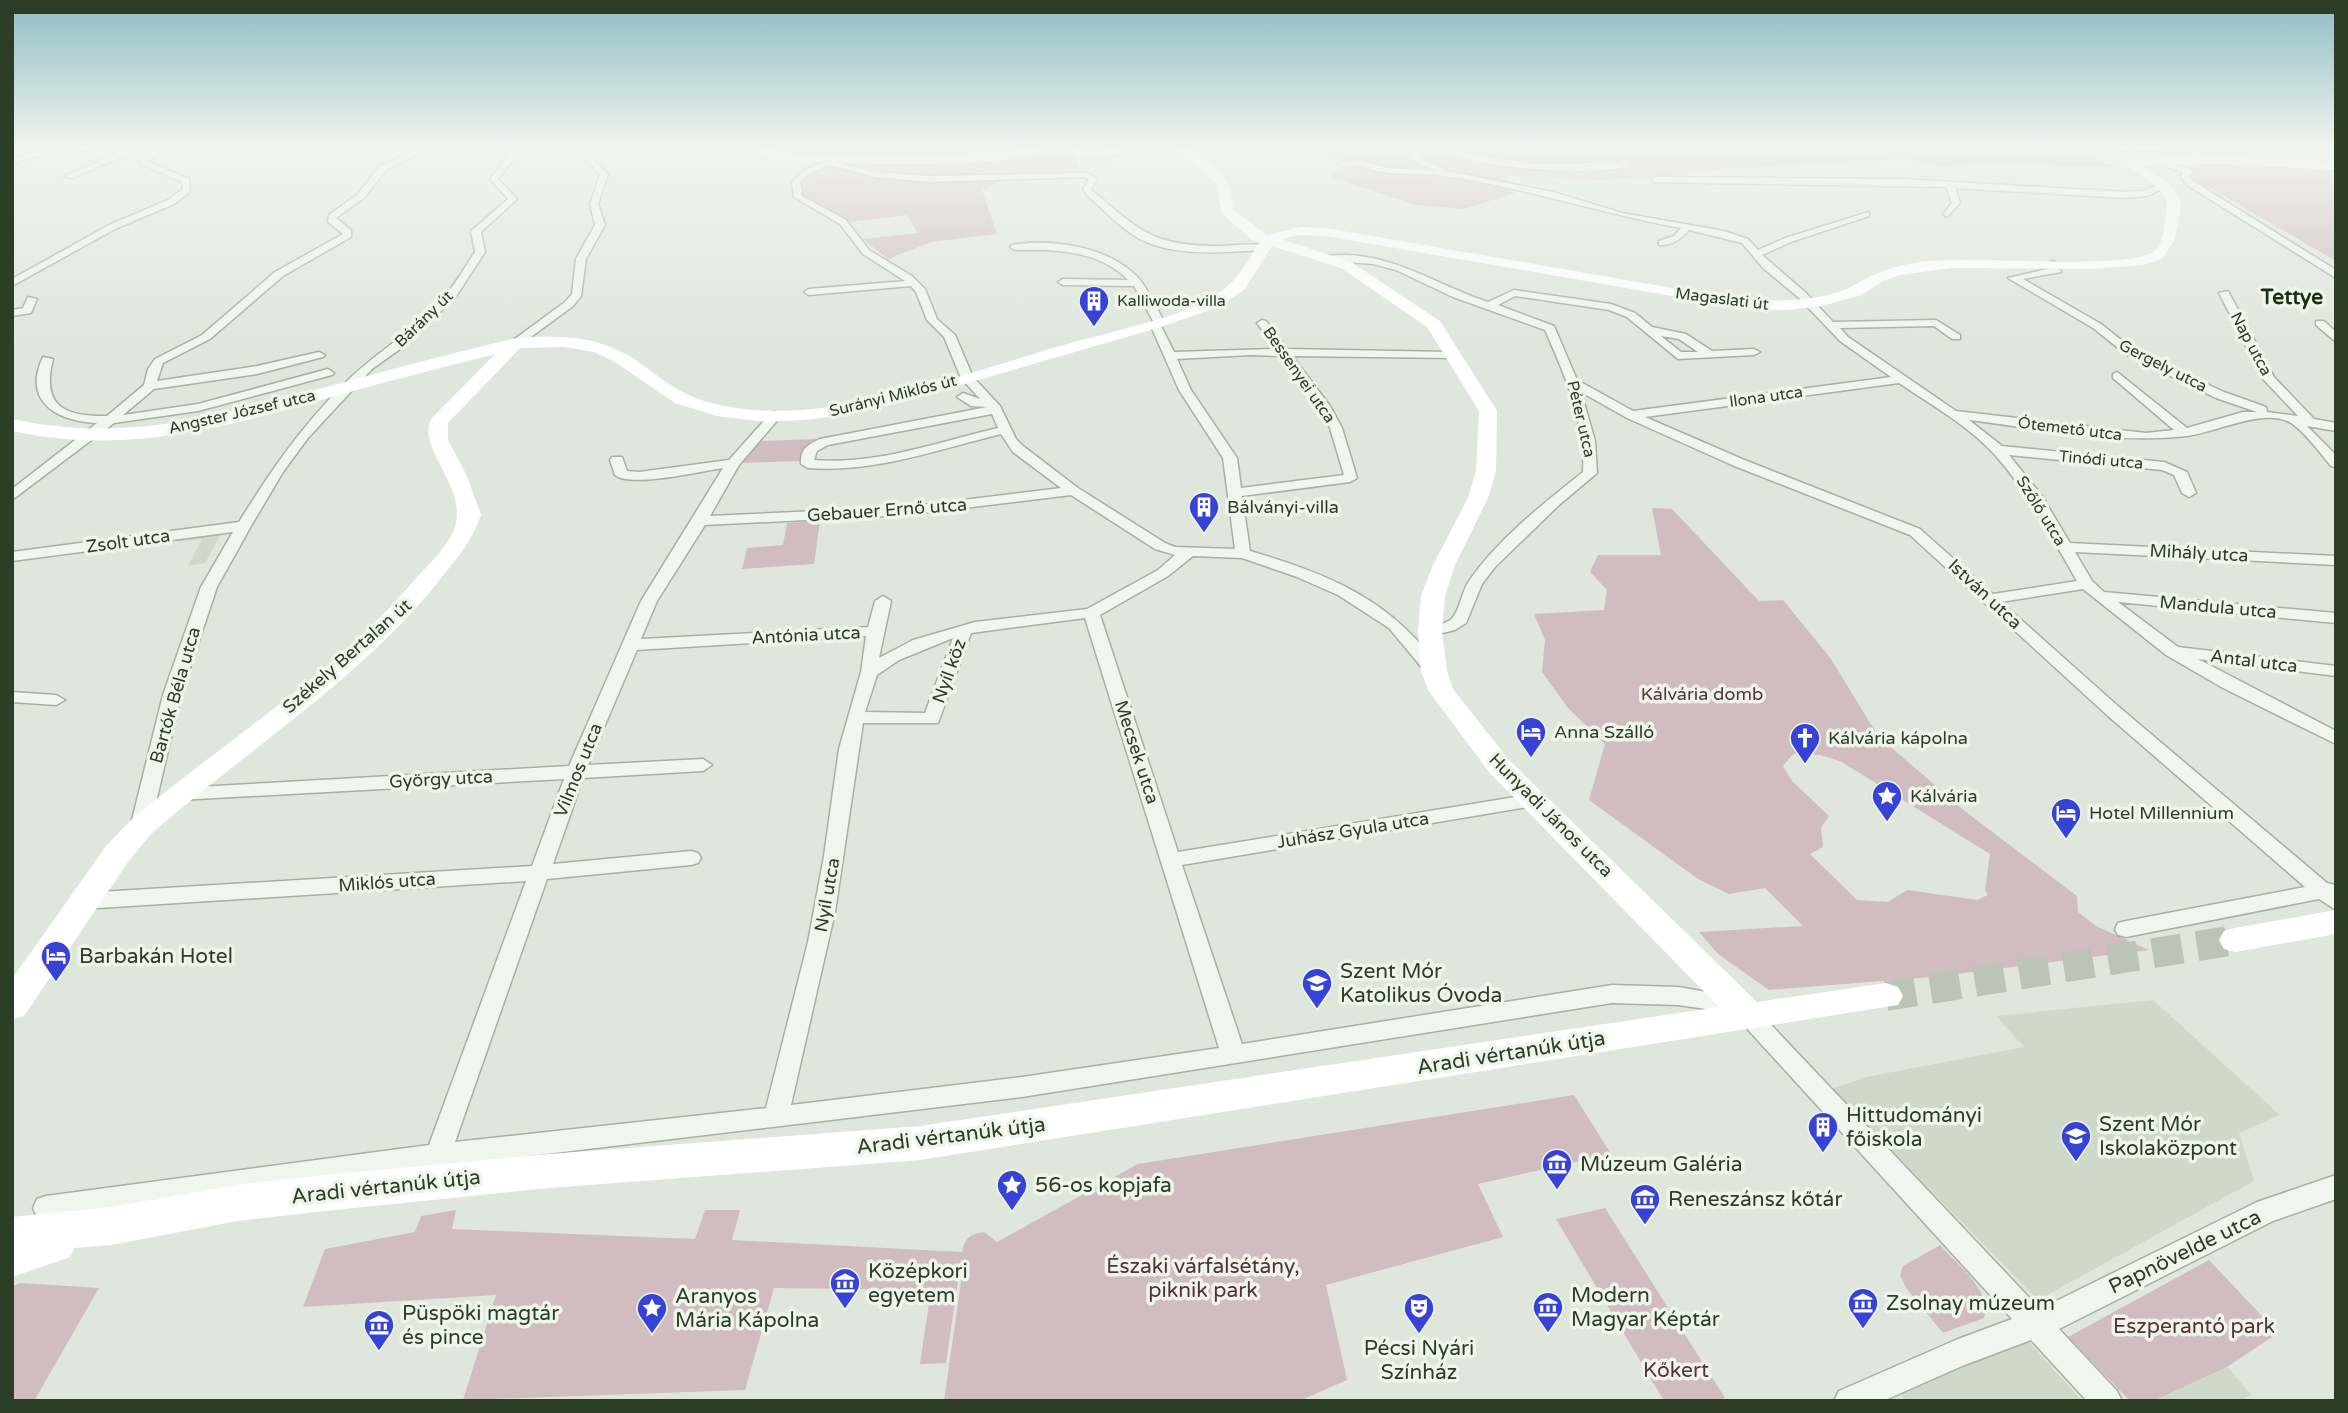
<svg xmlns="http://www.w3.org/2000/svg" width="2348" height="1413" font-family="'Varela Round',sans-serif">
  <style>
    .built { fill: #ced9c9 }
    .green { fill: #d1bcc0; fill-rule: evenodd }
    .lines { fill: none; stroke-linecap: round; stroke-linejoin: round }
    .secondary-tunnel { stroke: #bbc5b7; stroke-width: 30; stroke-dasharray: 30 15; stroke-linecap: butt }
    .street-casing { stroke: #a6b1a1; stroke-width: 3 }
    .street { fill: #f0f5ee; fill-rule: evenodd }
    .secondary { fill: #fff; fill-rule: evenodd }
    .labels { text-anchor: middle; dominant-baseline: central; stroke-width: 7; stroke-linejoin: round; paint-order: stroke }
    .far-street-label { font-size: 16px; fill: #2c3e25; stroke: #eef5eb }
    .far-poi-label { font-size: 16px; fill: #2c3e25; stroke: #eef5eb; text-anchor: start }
    .poi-label { font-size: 18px; fill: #2c3e25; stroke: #eef5eb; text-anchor: start }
    .street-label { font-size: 18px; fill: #2c3e25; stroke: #eef5eb }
    .park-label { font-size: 18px; fill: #5a3136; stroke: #eef5eb }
    .far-district-label { font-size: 21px; font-weight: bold; fill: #1d2e17; stroke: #eef5eb }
    .near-poi-label { font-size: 21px; fill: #2c3e25; stroke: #eef5eb; text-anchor: start }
    .near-street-label { font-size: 21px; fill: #2c3e25; stroke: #eef5eb }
    .near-park-label { font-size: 21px; fill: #5a3136; stroke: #eef5eb }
  </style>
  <rect width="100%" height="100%" fill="#dfe7dc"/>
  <path class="built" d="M223 530 205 563 188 566 202 539 177 542 181 536Z
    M2153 1000 2280 1115 2239 1133 2254 1181 2038 1300 1831 1089 1866 1077 2024 1047 1996 1016Z
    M2027 1340 2082 1401H1904L1902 1394 1906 1387Z
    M2227 1367 2252 1395 2244 1398 2245 1401H2153Z"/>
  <path class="green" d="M769 146H1162L1102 162 1076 160 1082 173 1006 179 982 190 997 234 931 242 888 259 863 239 918 233 907 215 851 222 805 199 799 186 816 167 835 161 1032 153 1012 150 905 155H805Z
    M1295 146H2070L2115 167H2068L2013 162 1941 167 1905 159 1705 170 1669 177 1579 181 1560 177 1508 176 1504 188 1515 193 1464 209 1417 205 1329 177 1347 162Z
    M2170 162 2336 168V261L2212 189 2196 184 2189 178 2195 172Z
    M817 439 807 448 802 461 739 463 759 441Z
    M1652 508 1672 509 1759 601 1783 600 1831 659 1878 736 1966 812 2077 896 2078 912 2096 926 2149 950 1932 977 1769 990 1718 954 1699 932 1803 926 1765 888 1729 894 1698 879 1589 800 1605 744 1568 708 1542 672 1545 640 1534 614 1604 610 1607 590 1590 572 1598 555H1661ZM1793 754 1820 755 1840 761 1990 854 1985 890 1988 895 1977 900 1907 890 1888 902 1857 900 1810 854 1823 847 1821 828 1829 816 1792 781 1783 766Z
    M820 521 814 564 742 569 747 548 783 545 787 523Z
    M1574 1095 1611 1154 1478 1184 1503 1237 1326 1285 1347 1380 1299 1401H944L964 1261 961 1260 946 1363 920 1364 931 1290 774 1288 745 1390 463 1400 496 1295 303 1307 325 1249 415 1232 421 1216 456 1210 452 1229 695 1239 705 1210H740L732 1240 962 1252C965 1239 969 1234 984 1232L997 1242 1138 1164Z
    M1605 1208 1725 1398 1716 1401H1664L1556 1219Z
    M1940 1245C1957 1265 1992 1289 1984 1318L1943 1333 1906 1288 1900 1275 1903 1266Z
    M2209 1260 2278 1333 2227 1367 2153 1401H2130L2068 1337Z
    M21 1283 99 1288 34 1401H12V1286Z"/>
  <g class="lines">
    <path class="secondary-tunnel" d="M1886 996 2235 940"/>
    <g class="street-casing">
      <path id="street" d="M109 146H143L44 154 12 164V159L43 150Z
        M158 146H167L148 162 189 179 190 192 174 204 115 229 12 286V279L109 225 168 200 183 189 182 182 139 163 145 153Z
        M278 146H287L280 150 276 148Z
        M426 146H435L386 170 364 198 336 218 351 230V237L283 276 210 339 163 363 157 381 257 366 319 352 325 355 323 357 257 374 154 389 123 415 198 404 328 369 334 373 332 375 198 411 114 423 12 500V489L97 423C57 421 22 402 43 357L53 359C41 406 64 417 107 416L144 385 148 369 155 359 202 335 275 272 343 234 328 222 329 215 358 194 380 166Z
        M516 146H524L498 179 517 199 481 232 485 252 455 298 400 349 372 369 308 438 283 472 251 526 217 587 181 695 150 828 147 833H133L130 828 163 695 201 587 233 532 12 561V552L239 522C270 472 301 427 343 385 375 352 419 329 448 292 458 280 466 265 475 252L471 231 508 199 490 179Z
        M592 146H600L591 156 608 174 598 204 605 225 586 259 581 296 573 306 520 345H512V341L565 302 572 294 576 259 595 225 590 204 600 174 583 157 584 151Z
        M1420 146H1428L1418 157 1447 171 1553 192 1622 213 1724 231 1748 239 1758 250 1785 238 1869 212V216L1791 242 1762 255 1806 293 1833 322 1936 320 1960 335V339H1952L1934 326 1840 328 1848 337 1956 411 2146 433 2174 430 2113 378V374L2117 372 2187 428 2243 412H2257L2216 398 2127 355 2093 328 2008 278 2051 268 2048 264 2053 261 2058 264 2061 272 2023 279 2101 324 2135 351 2224 392 2266 407 2267 412 2298 416 2263 379 2219 293 2228 291 2274 377 2314 419 2336 423V431L2307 426 2336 455V467L2331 466C2321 454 2304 431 2291 423 2264 407 2215 433 2187 436 2115 444 2041 429 1969 420L2002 446 2164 462 2187 472 2196 493 2189 497 2182 493 2174 475 2162 470 2009 455 2042 496 2070 543 2336 556V565L2075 552 2092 581 2104 592 2336 613V623L2118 602 2178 647 2336 666V676L2198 659 2336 731V744L2223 688 2166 655 2083 589 2001 602 2119 707 2327 883 2336 885V910L2319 899 2126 937 2118 935 2115 929 2118 923 2126 921 2305 887 2107 715 1910 535 1732 465 1627 418 1581 392 1595 441 1597 473 1559 505 1495 567 1482 584 1466 623 1455 630 1430 636 1424 634 1422 631 1424 628C1434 625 1448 625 1454 616 1461 605 1462 591 1469 581 1498 539 1544 503 1583 472 1586 423 1564 373 1545 330L1453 297 1396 270 1373 264 1331 261 1326 258 1328 256C1385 248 1436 285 1488 302L1514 290 1611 304 1635 313 1652 327 1686 334 1712 351 1754 349 1760 352 1754 355 1678 359 1627 317 1609 310 1515 296 1498 305 1554 326 1577 380 1633 411 1891 377 1840 341 1798 297 1763 268 1742 243 1689 230C1681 239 1672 246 1659 245V241L1674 236 1681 228C1602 214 1526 188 1446 176 1429 173 1407 175 1388 173 1371 171 1360 163 1342 166L1338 164 1356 159 1386 168 1435 171 1409 158ZM1661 336 1679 339 1698 352H1681ZM1899 383C1931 405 1969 426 1995 455 2029 493 2052 538 2077 581L1993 594 1920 529 1742 459 1645 417Z
        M1437 146H1445L1465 154 1537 164 1627 162 1631 164C1604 179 1459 168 1437 146Z
        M2094 146 2188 148 2217 160 2210 162 2187 152 2097 149Z
        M2326 146H2336V149L2327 148Z
        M126 150 133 152 72 178 65 176Z
        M834 158 837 162 876 172 930 176 1086 173 1098 179 1091 189 1093 191C1139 231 1154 246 1218 246 1233 246 1251 243 1266 245L1268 247 1263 250C1224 252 1174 258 1138 238 1119 227 1103 209 1087 195L1083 189 1089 180 1084 177 930 182 876 177 830 165 812 172 800 182 802 196 846 220 869 250 912 276 925 289 937 319 955 335 973 377 1000 406 1016 439 1023 446 1078 488 1165 543 1175 547 1235 549 1223 458 1179 390 1150 324 1153 321 1134 286 1063 285 1058 282 1063 279 1128 280C1099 250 1054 249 1015 250L1010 247 1012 245C1052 238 1112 247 1140 280 1150 293 1157 309 1165 323L1161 326 1174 352 1276 349 1257 323 1262 320 1266 321 1287 349 1451 352 1457 355 1451 358 1292 356 1330 406 1342 428 1357 478 1350 482 1242 496 1250 551C1331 575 1392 600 1442 671L1440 675H1428L1389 628 1338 595 1297 577 1242 558 1193 556 1168 576 1100 615 1178 852 1534 794 1541 795 1544 800 1541 805 1534 806 1182 865 1242 1044 1612 985 1678 987 1742 998 1745 1004 1743 1009 1749 1007 1757 1010 2040 1309 2257 1202 2336 1175V1199L2273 1221 2059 1329 2117 1391 2122 1401H2087L2031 1340 1962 1366 1883 1401H1834L1839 1391 1958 1339 2012 1319 1741 1022 1738 1016 1740 1011 1734 1013 1678 1005 1612 1003 1022 1097 379 1174 46 1220 37 1217 33 1208 37 1199 46 1196 429 1145 526 881 83 909 76 906 73 901 76 896 83 893 532 866 564 779 179 800 172 798 169 794 172 790 179 788 569 766 641 601 723 468C702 471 630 488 615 475L610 460 612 457H622L627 471 639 472 729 460 771 413 775 412 781 416 739 465 710 516 906 507 1061 488 1013 452 1001 434C936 450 875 473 808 468L801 464C800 449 807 445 820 439L987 407 971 406 957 397 963 393 980 399 961 378 944 337 927 320 916 292 911 286 809 295 804 292 809 289 905 281 863 254 840 224 794 197 792 182 806 169ZM1250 355 1281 356 1320 410 1330 428 1344 475 1241 488 1237 458 1191 390 1177 359ZM992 414 998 428C937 442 878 465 814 460L817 451 828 445ZM1071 495 1155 549 1175 555 1158 570 1087 609 975 622 913 640 879 658 891 601 883 596 875 601 868 627 641 639 657 601 705 525 906 515ZM1085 618 1219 1048 1022 1077 791 1105 835 912 863 723H938L971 633ZM866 636 861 672 839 749 824 856 808 942 766 1108 455 1142 547 879 691 865 698 863 701 858 698 853 691 851 553 864 583 778 703 771 712 765 703 759 588 765 637 650ZM953 638 925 713 865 712 877 675 899 660Z
        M2155 158 2189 168 2192 172 2189 177 2193 181 2336 270V278L2187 185 2181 177 2183 172 2152 162Z
        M1655 177 1904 179 2125 192 2143 191 2164 183 2168 186 2147 196 2125 198 1955 188 1960 203 1947 217 1943 214 1952 203 1946 187 1652 182Z
        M28 297 37 299 31 313 12 316V310L23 308Z
        M2316 321H2324L2336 332V342L2316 325Z
        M12 692 56 695 65 700 56 705 12 702Z"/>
    </g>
    <use href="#street" class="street"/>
    <path class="secondary" d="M753 146H765C787 164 963 156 999 153 1017 152 1034 144 1052 146 1022 172 822 163 776 159L763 156Z
      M1077 146H1090L1085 151C1100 153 1110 145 1124 146 1112 162 1093 160 1075 156L1072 150Z
      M1166 146C1187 144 1217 163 1227 182 1232 189 1232 201 1233 210L1267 235 1301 227 1326 228 1719 296C1757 301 1798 304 1835 293 1850 289 1860 281 1873 275 1897 264 1926 260 1951 260 1989 258 2128 269 2153 252 2166 243 2165 216 2167 202L2159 188 2126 165 2138 158 2226 156 2336 162V170L2226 164 2141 166 2169 183 2181 202 2175 239 2162 259 2143 265 2091 269 1951 268 1901 275 1883 281 1861 295 1822 306 1788 310H1753L1326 236 1301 235 1281 239 1351 262 1440 321 1497 411 1496 471 1488 498 1455 565 1445 596 1442 631 1447 671 1453 689 1509 760 1757 1002 1886 983 1898 987 1903 996 1898 1005 920 1160 549 1188 325 1211 237 1221 111 1245 74 1248 70 1257 12 1277V1217L111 1207 237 1185 325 1175 549 1154 920 1126 1719 1007 1489 772 1428 690 1421 671 1418 631 1421 596 1433 565 1468 498 1476 471 1479 411 1427 327 1341 268 1272 246 1244 290 1218 307 1161 327 895 404 816 419 766 422 717 416 675 403 615 362 594 352 564 347 520 348 448 423V440L466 474 481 515C471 543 456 559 438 582 358 681 245 751 150 835L128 862 24 1016 12 1019V979L106 846 130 821C224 741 338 672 417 577 428 565 443 551 451 536 476 492 413 448 432 418L495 354C445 367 395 379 346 393 232 425 131 457 12 431V419C131 445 227 413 341 383 399 367 458 352 516 338 549 336 584 335 615 349 638 358 656 377 677 389 695 400 716 405 737 408 834 424 972 371 1067 344 1110 332 1169 320 1208 300 1235 285 1244 267 1260 242L1252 240 1222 214 1216 184 1195 164Z
      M2336 910V934L2235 952 2224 949 2219 940 2224 931 2235 928Z"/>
  </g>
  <linearGradient id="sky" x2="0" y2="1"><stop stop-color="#8fbdc6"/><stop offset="0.43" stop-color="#f1f4ef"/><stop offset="1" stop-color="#f1f4ef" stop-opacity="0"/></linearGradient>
  <rect width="2348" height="343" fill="url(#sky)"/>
  <defs>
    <g id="building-pin" transform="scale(1.575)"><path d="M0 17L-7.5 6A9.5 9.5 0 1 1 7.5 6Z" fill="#3742d6" stroke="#eef5eb"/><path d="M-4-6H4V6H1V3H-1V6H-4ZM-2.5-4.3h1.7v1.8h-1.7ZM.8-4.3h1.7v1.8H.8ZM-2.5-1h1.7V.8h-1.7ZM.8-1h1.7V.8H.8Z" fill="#fff"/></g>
    <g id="hotel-pin" transform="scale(1.575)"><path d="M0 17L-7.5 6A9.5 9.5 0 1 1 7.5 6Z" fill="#3742d6" stroke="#eef5eb"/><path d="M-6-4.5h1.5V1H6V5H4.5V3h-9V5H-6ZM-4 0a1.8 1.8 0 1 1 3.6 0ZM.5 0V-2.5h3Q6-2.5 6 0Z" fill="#fff"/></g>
    <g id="church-pin" transform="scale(1.575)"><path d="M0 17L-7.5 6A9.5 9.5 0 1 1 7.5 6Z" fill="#3742d6" stroke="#eef5eb"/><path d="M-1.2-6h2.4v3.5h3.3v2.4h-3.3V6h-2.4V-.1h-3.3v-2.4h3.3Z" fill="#fff"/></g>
    <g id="sight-pin" transform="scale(1.575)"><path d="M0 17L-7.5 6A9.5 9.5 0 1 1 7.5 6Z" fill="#3742d6" stroke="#eef5eb"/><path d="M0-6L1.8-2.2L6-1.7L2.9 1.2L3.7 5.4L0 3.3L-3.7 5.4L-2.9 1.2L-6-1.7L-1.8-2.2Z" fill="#fff"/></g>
    <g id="school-pin" transform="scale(1.575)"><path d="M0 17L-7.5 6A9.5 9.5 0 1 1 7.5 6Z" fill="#3742d6" stroke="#eef5eb"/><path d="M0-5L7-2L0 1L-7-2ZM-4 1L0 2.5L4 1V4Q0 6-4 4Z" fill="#fff"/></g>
    <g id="museum-pin" transform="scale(1.575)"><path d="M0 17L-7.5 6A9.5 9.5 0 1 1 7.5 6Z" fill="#3742d6" stroke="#eef5eb"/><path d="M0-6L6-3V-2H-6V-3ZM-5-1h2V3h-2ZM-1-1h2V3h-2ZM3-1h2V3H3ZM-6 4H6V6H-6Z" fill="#fff"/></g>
    <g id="theatre-pin" transform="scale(1.575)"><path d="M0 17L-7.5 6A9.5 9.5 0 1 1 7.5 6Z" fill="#3742d6" stroke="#eef5eb"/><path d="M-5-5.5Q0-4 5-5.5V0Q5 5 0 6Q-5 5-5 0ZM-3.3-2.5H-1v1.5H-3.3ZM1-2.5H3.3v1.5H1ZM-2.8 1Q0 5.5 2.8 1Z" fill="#fff"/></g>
  </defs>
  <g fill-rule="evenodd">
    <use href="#building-pin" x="1094" y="301"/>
    <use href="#building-pin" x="1204" y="507"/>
    <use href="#hotel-pin" x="1531" y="732"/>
    <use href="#church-pin" x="1805" y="738"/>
    <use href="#sight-pin" x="1887" y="796"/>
    <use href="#hotel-pin" x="2066" y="813"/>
    <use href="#hotel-pin" x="56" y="956"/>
    <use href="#school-pin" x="1317" y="983"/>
    <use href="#building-pin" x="1823" y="1127"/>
    <use href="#school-pin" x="2076" y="1136"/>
    <use href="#museum-pin" x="1557" y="1164"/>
    <use href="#sight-pin" x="1012" y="1185"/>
    <use href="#museum-pin" x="1645" y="1199"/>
    <use href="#museum-pin" x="845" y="1283"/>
    <use href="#museum-pin" x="1863" y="1303"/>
    <use href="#museum-pin" x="1548" y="1307"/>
    <use href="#sight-pin" x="652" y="1308"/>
    <use href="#theatre-pin" x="1419" y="1308"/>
    <use href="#museum-pin" x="379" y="1325"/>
  </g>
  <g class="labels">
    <g class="far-street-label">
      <text transform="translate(1722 299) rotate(7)">Magaslati út</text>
      <text transform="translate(424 319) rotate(-44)">Bárány út</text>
      <text transform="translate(2251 344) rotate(62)">Nap utca</text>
      <text transform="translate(2163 366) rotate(27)">Gergely utca</text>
      <text transform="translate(1299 375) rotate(55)">Bessenyei utca</text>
      <text transform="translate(893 396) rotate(-14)">Surányi Miklós út</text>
      <text transform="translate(1766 397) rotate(-8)">Ilona utca</text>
      <text transform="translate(242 412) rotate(-13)">Angster József utca</text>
      <text transform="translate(1581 419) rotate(77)">Péter utca</text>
      <text transform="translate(2070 429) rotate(7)">Ótemető utca</text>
      <text transform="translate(2101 460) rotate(5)">Tinódi utca</text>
      <text transform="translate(2041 511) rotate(58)">Szőlő utca</text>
    </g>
    <g class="far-poi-label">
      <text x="1117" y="301">Kalliwoda-villa</text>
    </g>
    <g class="poi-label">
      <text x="1227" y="507">Bálványi-villa</text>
      <text x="1554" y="732">Anna Szálló</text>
      <text x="1828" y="738">Kálvária kápolna</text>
      <text x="1910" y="796">Kálvária</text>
      <text x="2089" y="813">Hotel Millennium</text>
    </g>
    <g class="street-label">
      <text transform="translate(887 510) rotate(-4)">Gebauer Ernő utca</text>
      <text transform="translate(128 541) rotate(-8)">Zsolt utca</text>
      <text transform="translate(2199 553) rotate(3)">Mihály utca</text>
      <text transform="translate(1985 594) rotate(43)">István utca</text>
      <text transform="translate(2218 607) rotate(5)">Mandula utca</text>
      <text transform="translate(806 635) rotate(-3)">Antónia utca</text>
      <text transform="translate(347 656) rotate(-41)">Székely Bertalan út</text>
      <text transform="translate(2254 661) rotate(7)">Antal utca</text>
      <text transform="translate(949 671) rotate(-70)">Nyíl köz</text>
      <text transform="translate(175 695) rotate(-74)">Bartók Béla utca</text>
      <text transform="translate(1137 752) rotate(72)">Mecsek utca</text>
      <text transform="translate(578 770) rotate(-68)">Vilmos utca</text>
      <text transform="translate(441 779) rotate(-3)">György utca</text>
      <text transform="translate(1551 815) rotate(45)">Hunyadi János utca</text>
      <text transform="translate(1353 830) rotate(-9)">Juhász Gyula utca</text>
      <text transform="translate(387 882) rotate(-4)">Miklós utca</text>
      <text transform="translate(827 895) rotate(-80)">Nyíl utca</text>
    </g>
    <g class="park-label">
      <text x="1702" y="694">Kálvária domb</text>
    </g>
    <g class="far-district-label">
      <text x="2292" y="297">Tettye</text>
    </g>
    <g class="near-poi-label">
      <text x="79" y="956">Barbakán Hotel</text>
      <text x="1340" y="971">Szent Mór<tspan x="1340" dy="24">Katolikus Óvoda</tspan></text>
      <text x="1846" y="1115">Hittudományi<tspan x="1846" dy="24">főiskola</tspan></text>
      <text x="2099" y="1124">Szent Mór<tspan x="2099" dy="24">Iskolaközpont</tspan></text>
      <text x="1580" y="1164">Múzeum Galéria</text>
      <text x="1035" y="1185">56-os kopjafa</text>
      <text x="1668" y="1199">Reneszánsz kőtár</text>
      <text x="868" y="1271">Középkori<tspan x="868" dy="24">egyetem</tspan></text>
      <text x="1571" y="1295">Modern<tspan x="1571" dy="24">Magyar Képtár</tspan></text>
      <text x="675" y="1296">Aranyos<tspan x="675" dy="24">Mária Kápolna</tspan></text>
      <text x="1886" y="1303">Zsolnay múzeum</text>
      <text x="402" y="1313">Püspöki magtár<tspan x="402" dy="24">és pince</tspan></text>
      <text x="1419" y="1348" text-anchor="middle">Pécsi Nyári<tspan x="1419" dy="24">Színház</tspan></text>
    </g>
    <g class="near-street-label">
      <text transform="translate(1511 1053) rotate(-9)">Aradi vértanúk útja</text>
      <text transform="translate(951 1136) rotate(-7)">Aradi vértanúk útja</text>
      <text transform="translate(386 1187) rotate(-6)">Aradi vértanúk útja</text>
      <text transform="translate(2185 1252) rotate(-26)">Papnövelde utca</text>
    </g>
    <g class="near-park-label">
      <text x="1203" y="1266">Északi várfalsétány,<tspan x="1203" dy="24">piknik park</tspan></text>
      <text x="2194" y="1326">Eszperantó park</text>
      <text x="1676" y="1370">Kőkert</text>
    </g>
  </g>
  <rect width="2348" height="1413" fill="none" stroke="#2c3e25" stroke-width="28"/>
</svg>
